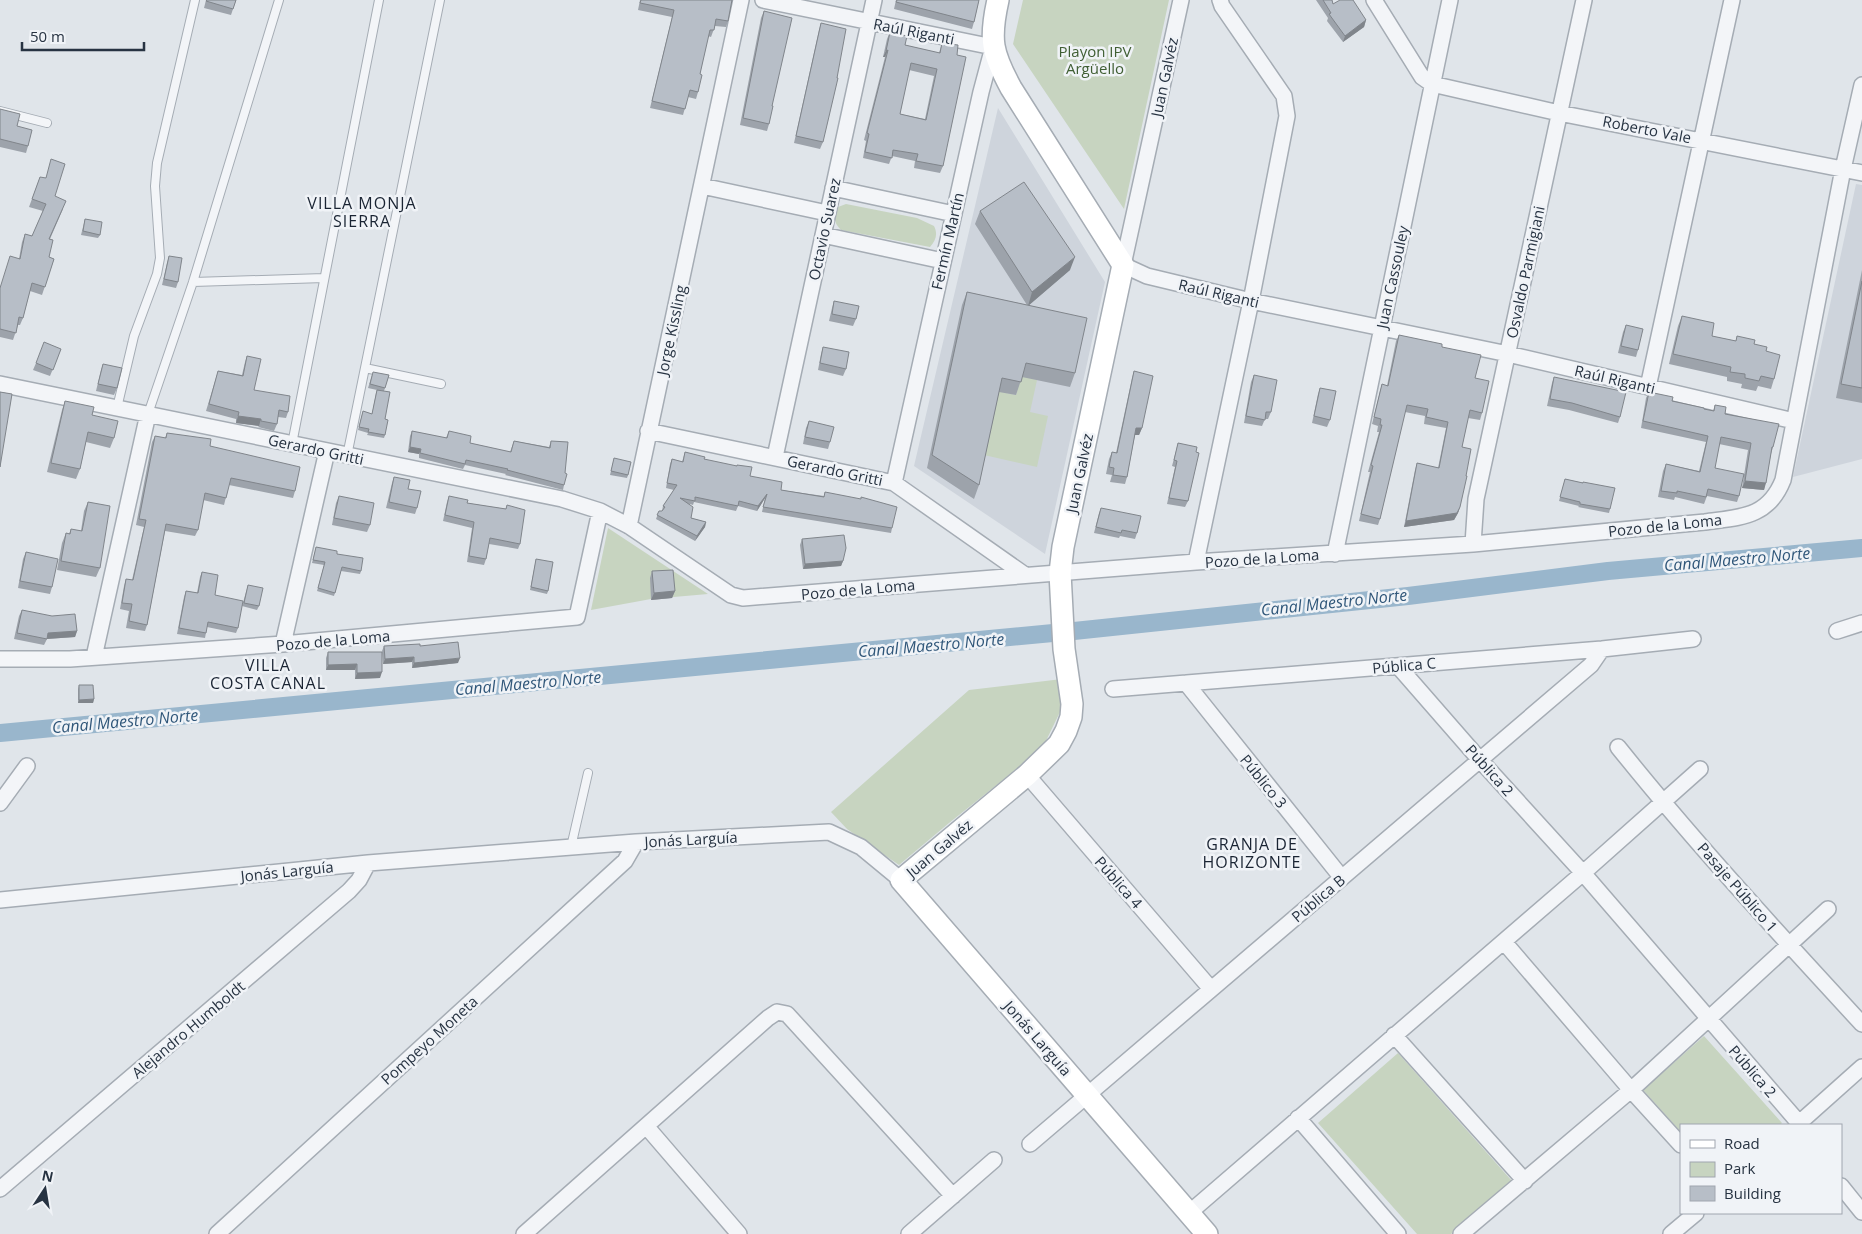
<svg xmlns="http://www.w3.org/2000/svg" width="1862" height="1234" font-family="'Open Sans',sans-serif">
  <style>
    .built { fill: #ced4dc }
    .green { fill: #c7d4c0 }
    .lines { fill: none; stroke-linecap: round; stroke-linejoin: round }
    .canal { stroke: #99b6cc; stroke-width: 18 }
    .lane-casing { stroke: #a5acb4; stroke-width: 10 }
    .street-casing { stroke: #a5acb4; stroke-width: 18 }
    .secondary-casing { stroke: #a5acb4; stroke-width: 24 }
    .lane { stroke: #f3f5f8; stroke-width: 8 }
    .street { stroke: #f3f5f8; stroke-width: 15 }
    .secondary { stroke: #fff; stroke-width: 21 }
    .wall { fill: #9da3ab; fill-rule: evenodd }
    .shaded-wall { fill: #80858b }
    .building { fill: #b7bec7; stroke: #80858b; fill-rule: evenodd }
    .labels { text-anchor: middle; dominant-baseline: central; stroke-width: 5; stroke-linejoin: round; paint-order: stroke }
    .street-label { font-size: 15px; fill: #273342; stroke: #f0f3f7 }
    .park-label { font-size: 15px; fill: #405f34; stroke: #f0f3f7 }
    .neighbourhood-label { font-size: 16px; letter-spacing: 1px; fill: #1a2433; stroke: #f0f3f7 }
    .water-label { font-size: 16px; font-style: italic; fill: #2f5679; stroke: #f0f3f7 }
  </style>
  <rect width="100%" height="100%" fill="#e0e5ea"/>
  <path class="built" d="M998 108 1105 282 1045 554 914 466Z
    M1856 184 1862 185V459L1793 477Z"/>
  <path class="green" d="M1023 0H1169L1124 209 1013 44Z
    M846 204 917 218 934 226C938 234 936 240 930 247L841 230C833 222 834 217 838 207Z
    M1021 376 1037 380 1030 412 1048 416 1037 467 984 455 997 391 1016 395Z
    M608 528 708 594 651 599 591 610Z
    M1062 679 1060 712 1042 749 949 823 899 865 847 829 831 812 969 690Z
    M1704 1036 1782 1123 1780 1125H1681V1132L1643 1090Z
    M1398 1053 1512 1181 1451 1234H1417L1318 1123Z"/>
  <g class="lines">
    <path class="canal" d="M0 733 1074 631 1408 596 1608 571 1862 548"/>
    <g class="lane-casing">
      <path id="lane" d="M0 111 47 123
        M193 282 324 278
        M365 368 441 384
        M117 408 134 336 157 274 160 258 155 186 157 163 195 0
        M148 414 193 282 279 0
        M292 444 379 0
        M347 456 440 0
        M571 847 588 773"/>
    </g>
    <g class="street-casing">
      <path id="street" d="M763 0 993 47 981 92 894 483
        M1181 0 1123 265 1147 276 1251 301 1508 354 1794 421
        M1374 0 1422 77 1432 84 1559 113 1862 173
        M702 186 827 213
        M833 188 954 214
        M823 235 943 261
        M0 384 562 499 600 511 629 526 731 595 743 598 1196 562 1473 544 1705 522C1740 517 1768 518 1783 480L1843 169 1862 85
        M1648 387 1732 0
        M648 431 894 483 1025 575
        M775 457 874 0
        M629 526 741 0
        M1473 544 1476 499 1584 0
        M1335 554 1450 0
        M1196 562 1251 301 1287 116 1284 96 1222 6 1220 0
        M1837 631 1862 623
        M283 644 327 451
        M94 657 148 414
        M0 659H70L283 644 577 617 600 511
        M1398 666 1480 760 1583 873 1799 1123
        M1186 683 1342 878
        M1113 689 1602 649 1693 639
        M1618 747C1695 843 1779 934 1862 1024
        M1027 775 1211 989
        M0 803 27 766
        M0 900 368 863 636 842 829 832 861 847 901 880
        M1504 942 1631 1090 1681 1145
        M1394 1035 1525 1181
        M1298 1118 1398 1234
        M1797 1125 1862 1067
        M646 1126 739 1234
        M1030 1144 1591 665 1602 649
        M1841 1186 1862 1212
        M0 1189 349 891 359 880 368 863
        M1189 1213 1583 873 1700 769
        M217 1234 625 861 636 842
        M524 1234 768 1018 777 1012 787 1014 953 1196
        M909 1234 994 1160
        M1461 1234 1631 1090 1828 909
        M1671 1234 1696 1213"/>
    </g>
    <g class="secondary-casing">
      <path id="secondary" d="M998 0C989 40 992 53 1011 88L1123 265 1063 547 1060 573 1064 649 1072 704 1071 717 1066 731 1059 744 1027 775 901 880 1207 1234"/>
    </g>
    <use href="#lane" class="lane"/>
    <use href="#street" class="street"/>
    <use href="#secondary" class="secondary"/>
  </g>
  <path class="wall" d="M206 0H236L231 15 204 8Z
    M640 0H732L728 21 726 27 715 26 711 37 708 36 700 74 698 92 696 99 688 97 683 115 650 108 672 17 638 10Z
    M896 0H979L974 22 972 29 894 9Z
    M1316 0H1332L1333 4 1366 20 1364 27 1343 42 1327 21 1328 18Z
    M764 11 772 106 769 124 767 131 740 125 761 18Z
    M821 23 823 142 820 149 794 143 819 30Z
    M890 32 905 45 939 53 942 43 957 55 943 166 940 173 914 168 915 161 892 156 889 164 863 158 866 141 864 140 885 57H883L887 39ZM909 70 934 76 925 119 900 114Z
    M0 109 17 126 28 146 26 153 0 147Z
    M40 177 63 209 50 239 49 257 54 259 42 295 30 291 23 318 20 325H18L13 340 0 337V287L19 259 22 242 25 234 32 236 43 211 29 207Z
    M980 211 1070 270 1029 305 1075 373 1070 387 1022 377 1016 395 999 392 979 485 974 499 927 468 962 305 967 292 1027 305 975 224Z
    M85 219 100 235 98 238 81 235Z
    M169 256 178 282 176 288 162 285 167 263Z
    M1862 270V403L1836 398Z
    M834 301 856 319 853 326 829 321 832 308Z
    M1682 316 1712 336 1736 341 1737 336 1754 344 1766 351 1774 379 1771 389 1758 386 1756 391 1741 388 1742 384 1727 381V377L1669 364 1678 326Z
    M1626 325 1638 350 1636 357 1618 353 1623 332Z
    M1399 335 1442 347 1475 378 1482 413 1480 420 1468 418 1462 447 1460 507 1458 513 1454 520 1404 527 1415 470 1417 463 1438 468 1446 428 1424 424 1425 416 1405 412 1380 519 1378 525 1359 521 1370 472H1368L1379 432H1377L1378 426 1372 424 1380 391 1382 384 1387 386 1396 341Z
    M823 347 846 369 843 376 818 370 821 354Z
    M61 349 50 376 33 370 36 363Z
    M247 356 254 390 288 412 286 418 278 417 277 424 274 431 258 427 259 426 236 423V419L206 411 218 371 242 375 245 362Z
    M103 364 117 388 114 395 96 391 101 370Z
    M1134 371 1142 428 1139 435H1135L1127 477 1125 484 1110 482 1112 475 1106 474 1109 459 1112 452 1116 453 1132 378Z
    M372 375H389L384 391 385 435 384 438 367 435 368 433 358 430 363 411 372 414 376 393 377 390 368 388Z
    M1254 375 1271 412 1268 419H1265L1262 426 1244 423 1251 382Z
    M1554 377 1620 417 1618 423 1569 410 1547 406 1552 383Z
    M1320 388 1330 420 1327 427 1312 423 1318 394Z
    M1649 392 1672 401 1713 411 1715 405 1725 414 1773 447 1771 454 1764 490 1742 488 1748 450 1719 444 1715 468 1739 496 1737 502 1707 496 1704 504 1675 497 1674 500 1658 497 1663 471 1666 464 1699 471 1706 442 1641 428 1646 398Z
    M65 401 92 415 114 438 110 448 86 442 80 469 76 479 47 472 62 410Z
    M809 421 830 442 828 449 803 444 806 428Z
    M412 431 446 438 449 431 470 443 510 452 514 441 549 447 551 441 564 485 563 490 505 475 506 474 465 465 463 469 419 458V454L408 452 410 436Z
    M167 433 210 446 295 491 293 498 229 485 224 505 203 500 198 530 195 536 165 531 147 625 145 631 126 628 129 611 120 609 124 586 126 579 132 580 144 527 136 525 152 442 155 436 165 438Z
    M1178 443 1196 452 1188 501 1185 507 1167 504 1175 467 1172 466Z
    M685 452 750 476 781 490 824 496 825 492 892 528 891 533 762 512 765 498 757 511 738 506 736 511 694 502 693 505 690 504 691 518 706 522 705 527 695 541 656 519 659 511H662L663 506 674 490 666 488 670 464 672 459 682 462Z
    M614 458 628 475 627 478 610 475Z
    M394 477 408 489 417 508 415 514 386 508 392 483Z
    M1565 479 1583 483 1610 509 1609 513 1578 507 1579 506 1559 501Z
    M339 496 370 525 367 532 332 525 336 503Z
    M449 496 467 503 506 509 507 505 520 544 518 549 489 544 486 559 484 565 467 562 472 528 443 521 447 502Z
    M88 502 100 568 96 577 57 570 62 543 66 533 69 534 71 529 81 531 84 511Z
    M1101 508 1137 533 1135 539 1120 536 1119 538 1094 533 1099 513Z
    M802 539 843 561 841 566 803 569 800 545Z
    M316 547 337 554 361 571 360 574 341 571 334 596 317 591 324 565 312 563Z
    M26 552 52 587 50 594 18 588 23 559Z
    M536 559 548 591 547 594 530 590Z
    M652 571 675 591 672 598 651 600 650 578Z
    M202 572 215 595 238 628 236 633 207 627 205 638 177 634 184 597 186 591 197 593 200 577Z
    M248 585 259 606 257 610 242 606Z
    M22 610 77 631 75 637 47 639 44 645 14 639 19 616Z
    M384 646H420L458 663 412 668V662L383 664 382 651Z
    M328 652H382L380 678 355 679V670H326V658Z
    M79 685 94 699 93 703H78V689Z"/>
  <path class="shaded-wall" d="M1366 20 1364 27 1343 42 1345 36Z
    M888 50 885 57H883L886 51Z
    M1075 257 1070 270 1028 306 1032 292Z
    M238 416 261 419 259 426 236 423Z
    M1136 428H1142L1139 435H1134Z
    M410 447 421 449 419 454 408 452Z
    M1745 481 1766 483 1764 490 1742 488Z
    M767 494 765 498 757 511 758 506Z
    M1460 507 1458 513 1454 520 1404 527 1406 521Z
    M706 522 705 527 695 541 697 536Z
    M843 561 841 566 803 569 805 564Z
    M675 591 672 598 651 600 654 593Z
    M77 631 75 637 46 639 48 633Z
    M414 657 412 662 383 664 385 659Z
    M460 658 458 663 412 668 414 663Z
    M357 664 355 670H326L328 665Z
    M382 672 380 678 355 679 357 673Z
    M94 699 93 703H78L79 700Z"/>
  <path class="building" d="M207 0H236L233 9 206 1Z
    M641 0H732L728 21 716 19 714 30H710L700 74 702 75 698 92 690 90 685 109 652 101 674 10 640 3Z
    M897 0H979L974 22 896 2Z
    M1323 0H1332L1333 4 1340 0H1353L1366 20 1345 36 1329 14 1331 13Z
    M764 11 792 18 772 106H773L769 124 743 118Z
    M821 23 846 29 837 78H838L823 142 796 136Z
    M890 32 907 36 905 45 940 53 942 43 958 45 957 55 966 57 943 166 916 161 918 154 893 150 892 158 865 152 869 134 867 133 888 50 886 51ZM911 63 937 69 926 120 900 114Z
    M0 109 20 114 17 126 32 130 28 146 0 139Z
    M51 159 65 164 55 196 66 201 49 239 53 240 49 257 54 259 45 287 32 283 23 318 19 317 16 333 0 329V288L10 256 20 259 25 234 32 236 46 204 32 199 40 177 46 178Z
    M1024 182 1075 257 1032 292 980 211Z
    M85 219 102 222 100 235 83 231Z
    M169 256 182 258 178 282 164 279Z
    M1862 281V388L1841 384Z
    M967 292 1087 318 1075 373 1026 363 1021 382 1002 378 979 485 932 455Z
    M834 301 859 306 856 319 832 314Z
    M1682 316 1714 323 1712 336 1736 341 1737 336 1755 340 1754 344 1767 347 1766 351 1780 355 1774 379 1761 376 1759 381 1745 378V374L1730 372 1731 367 1673 354Z
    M1626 325 1643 329 1638 350 1621 346Z
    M1399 335 1442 344V347L1481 355 1475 378 1489 381 1482 413 1470 410 1462 447 1471 449 1466 476H1467L1460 507 1457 513 1406 521 1417 463 1439 468 1448 422 1426 417 1428 409 1407 405 1380 519 1361 514 1373 466 1371 465 1382 425H1380L1381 419 1374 417 1382 384 1388 386Z
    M44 342 61 349 53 370 36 363Z
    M823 347 849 352 846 369 820 363Z
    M247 356 261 359 254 390 290 396 288 412 279 410 277 424 261 421V419L238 416 239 412 209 404 218 371 243 376Z
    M103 364 122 368 117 388 98 384Z
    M1134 371 1153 376 1142 428H1136L1127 477 1113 475 1114 468 1109 467 1112 452 1117 453Z
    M373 372 389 375 385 388 370 384Z
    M1254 375 1277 380 1271 412H1266L1265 420 1246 416Z
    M1554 377 1626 392 1620 417 1572 403 1550 399Z
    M1320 388 1336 391 1330 420 1314 416Z
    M377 390 390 392 385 419 388 420 385 435 368 432 369 429 359 427 363 411 372 414Z
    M0 392 12 394 0 467Z
    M1649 392 1673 397 1672 401 1704 408V409L1714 411 1715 405 1726 407 1725 414 1779 424 1773 447H1772L1766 483 1745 481 1751 443 1721 437 1715 468 1744 474 1739 496 1708 489 1706 497 1677 491V493L1661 491 1666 464 1700 472 1708 436 1643 421Z
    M65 401 94 407 92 415 118 421 114 438 88 432 80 469 51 463Z
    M809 421 834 427 830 442 805 437Z
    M412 431 447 438 449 431 471 436 470 443 511 452 514 441 550 448 551 441 568 442 565 473 567 474 564 485 507 470 508 469 466 460 465 464 420 453 421 449 410 447Z
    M167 433 211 439 210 446 300 467 295 491 231 478 226 498 205 493 198 530 166 524 147 625 129 621 132 604 122 603 126 579 133 580 146 520 139 519 155 436 166 438Z
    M1178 443 1197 447 1196 452 1199 453 1188 501 1169 498 1177 461 1174 460Z
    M685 452 705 457 704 459 737 466V465L752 467 750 476 782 482 781 490 824 497 825 492 861 499V497L897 507 892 528 763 507 767 494 758 506 739 501 738 506 695 497V501L680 498 693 507 691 518 706 522 697 536 657 515 659 511H662L665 507 663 506 677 485 667 483 672 459 683 462Z
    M614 458 631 462 628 475 611 471Z
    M394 477 410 480 408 489 421 491 417 508 389 502Z
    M1565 479 1583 483V482L1615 488 1610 509 1580 504V502L1560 497Z
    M339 496 374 503 370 525 334 518Z
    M449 496 468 500 467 503 506 509 507 505 525 510 520 544 490 538 486 559 469 556 474 522 445 515Z
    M88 502 110 506 100 568 61 561 66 533 70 534 71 529 82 531Z
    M1101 508 1141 516 1137 533 1122 530 1121 533 1096 527Z
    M844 535 846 548 843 561 805 564 802 539Z
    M316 547 337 551V554L363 558 361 571 342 567 335 593 318 588 325 562 313 560Z
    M26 552 58 559 52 587 20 581Z
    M536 559 553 562 548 591 531 587Z
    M673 570 675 591 654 593 652 571Z
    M202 572 218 575 215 595 243 601 238 628 208 622 206 633 179 628 186 591 198 593Z
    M248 585 263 588 259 606 244 603Z
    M22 610 52 616 75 614 77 631 48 633 47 639 17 633Z
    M458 642 460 658 414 663V657L385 659 384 646 420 644V646Z
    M328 652H382V672L357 673V664L328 665Z
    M79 685H93L94 699 79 700Z"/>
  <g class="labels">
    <g class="street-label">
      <text transform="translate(914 31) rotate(11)">Raúl Riganti</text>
      <text transform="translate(1164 77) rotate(-78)">Juan Galvéz</text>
      <text transform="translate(1647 129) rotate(11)">Roberto Vale</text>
      <text transform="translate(824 229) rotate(-78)">Octavio Suarez</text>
      <text transform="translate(947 241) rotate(-77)">Fermín Martín</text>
      <text transform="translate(1525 272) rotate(-78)">Osvaldo Parmigiani</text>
      <text transform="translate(1392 277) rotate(-78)">Juan Cassouley</text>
      <text transform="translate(1219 293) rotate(13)">Raúl Riganti</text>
      <text transform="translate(671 330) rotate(-78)">Jorge Kissling</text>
      <text transform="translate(1615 379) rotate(13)">Raúl Riganti</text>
      <text transform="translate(316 449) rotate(12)">Gerardo Gritti</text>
      <text transform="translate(835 470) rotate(12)">Gerardo Gritti</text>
      <text transform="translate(1079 473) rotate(-78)">Juan Galvéz</text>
      <text transform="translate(1665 525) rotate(-6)">Pozo de la Loma</text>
      <text transform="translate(1262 558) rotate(-4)">Pozo de la Loma</text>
      <text transform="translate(858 589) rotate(-5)">Pozo de la Loma</text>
      <text transform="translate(333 640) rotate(-5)">Pozo de la Loma</text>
      <text transform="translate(1404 665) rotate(-5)">Pública C</text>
      <text transform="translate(1490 770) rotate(48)">Pública 2</text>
      <text transform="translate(1264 781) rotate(51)">Público 3</text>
      <text transform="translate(691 839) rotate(-3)">Jonás Larguía</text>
      <text transform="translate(939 848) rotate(-40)">Juan Galvéz</text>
      <text transform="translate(287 871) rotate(-6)">Jonás Larguía</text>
      <text transform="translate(1119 882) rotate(49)">Pública 4</text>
      <text transform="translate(1738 887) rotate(49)">Pasaje Público 1</text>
      <text transform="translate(1318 898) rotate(-40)">Pública B</text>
      <text transform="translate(188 1029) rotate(-40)">Alejandro Humboldt</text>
      <text transform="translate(1038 1038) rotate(49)">Jonás Larguía</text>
      <text transform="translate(429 1040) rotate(-42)">Pompeyo Moneta</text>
      <text transform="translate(1753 1071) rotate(49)">Pública 2</text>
    </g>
    <g class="park-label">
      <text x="1095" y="51">Playon IPV<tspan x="1095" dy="17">Argüello</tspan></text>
    </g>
    <g class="neighbourhood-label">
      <text x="362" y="203">VILLA MONJA<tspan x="362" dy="18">SIERRA</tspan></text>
      <text x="268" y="665">VILLA<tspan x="268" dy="18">COSTA CANAL</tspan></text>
      <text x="1252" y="844">GRANJA DE<tspan x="1252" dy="18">HORIZONTE</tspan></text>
    </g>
    <g class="water-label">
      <text transform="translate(1737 559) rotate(-5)">Canal Maestro Norte</text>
      <text transform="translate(1334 602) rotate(-6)">Canal Maestro Norte</text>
      <text transform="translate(931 645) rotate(-5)">Canal Maestro Norte</text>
      <text transform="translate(528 683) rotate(-5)">Canal Maestro Norte</text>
      <text transform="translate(125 721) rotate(-5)">Canal Maestro Norte</text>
    </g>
  </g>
  <rect x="1680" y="1124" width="162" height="90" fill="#f0f3f7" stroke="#a0a6af"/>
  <rect x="1690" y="1140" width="25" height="8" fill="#ffffff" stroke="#a0a6af"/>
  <text x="1724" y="1149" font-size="15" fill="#273342">Road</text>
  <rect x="1690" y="1162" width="25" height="15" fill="#c7d4c0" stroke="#a0a6af"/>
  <text x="1724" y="1174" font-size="15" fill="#273342">Park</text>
  <rect x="1690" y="1186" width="25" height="15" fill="#b7bec7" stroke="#a0a6af"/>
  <text x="1724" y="1199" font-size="15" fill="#273342">Building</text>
  <g transform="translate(45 1189) rotate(12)" stroke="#f0f3f7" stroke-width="4" paint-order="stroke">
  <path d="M0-4L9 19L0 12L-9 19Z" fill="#273342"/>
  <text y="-8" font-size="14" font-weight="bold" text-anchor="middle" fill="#273342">N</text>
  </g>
  <path d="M22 42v8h122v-8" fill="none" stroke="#273342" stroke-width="2.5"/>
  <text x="30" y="42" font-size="15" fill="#273342" stroke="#f0f3f7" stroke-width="4" paint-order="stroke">50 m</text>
</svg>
